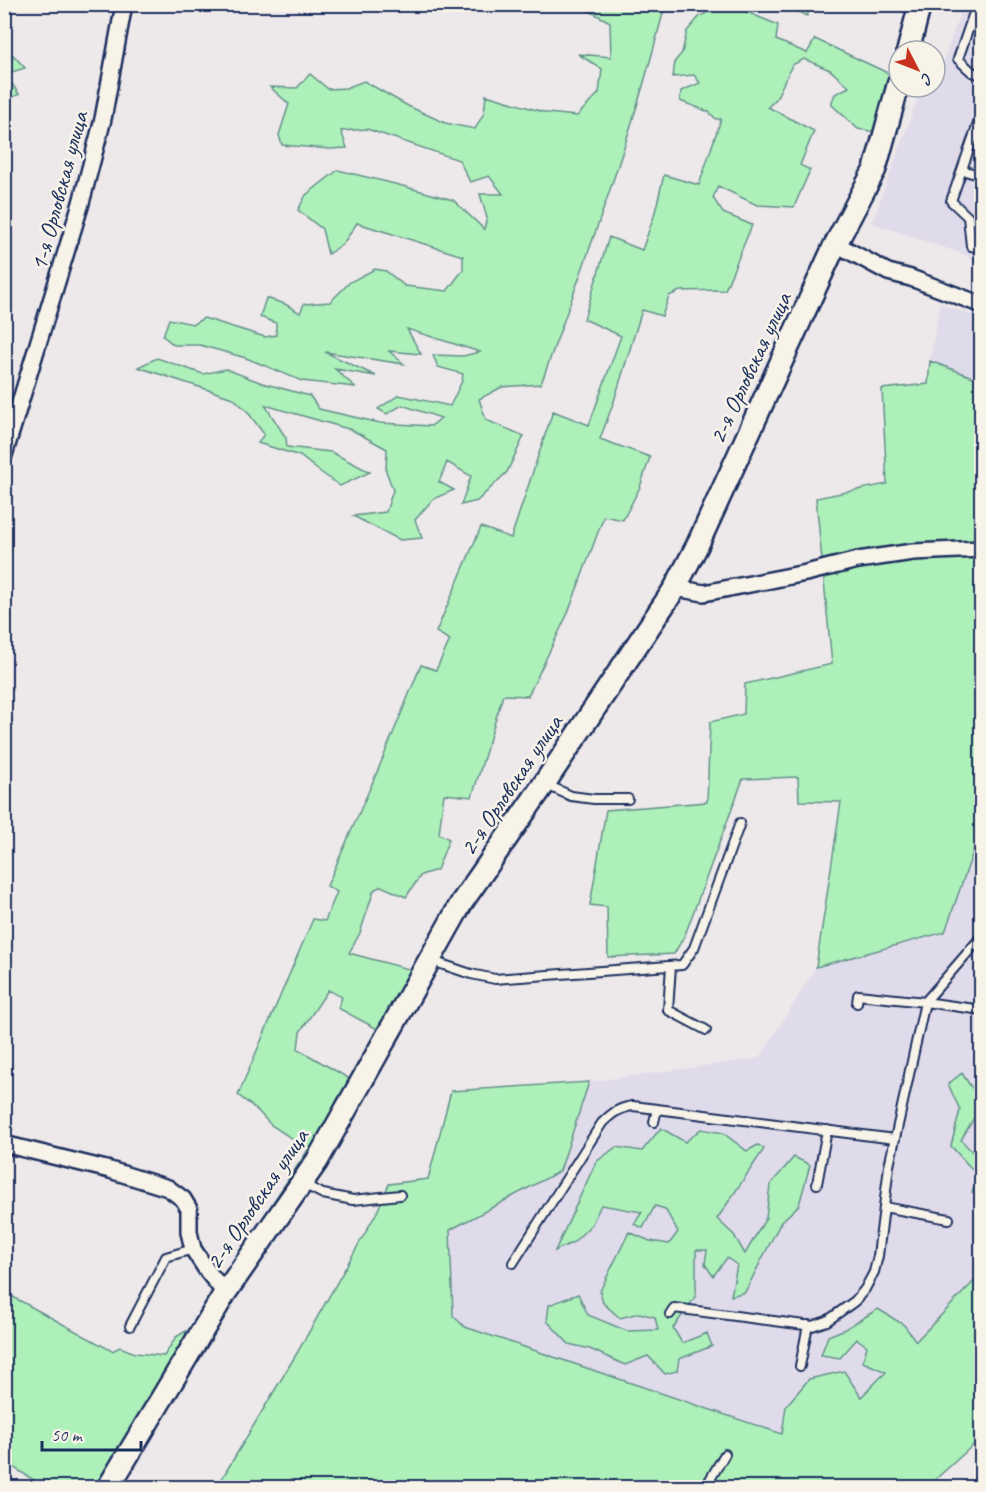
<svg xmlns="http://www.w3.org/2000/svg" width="986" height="1492" font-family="Caveat,sans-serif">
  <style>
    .built { fill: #e0dbea }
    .green { fill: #aef0b9; stroke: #64908c; stroke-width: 1.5 }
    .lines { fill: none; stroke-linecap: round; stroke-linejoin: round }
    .lane-casing { stroke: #1b2f5e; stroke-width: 12 }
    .street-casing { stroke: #1b2f5e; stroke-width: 20 }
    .secondary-casing { stroke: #1b2f5e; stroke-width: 26 }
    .lane { stroke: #f7f3e8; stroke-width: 8 }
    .street { stroke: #f7f3e8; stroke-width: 15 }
    .secondary { stroke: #f7f3e8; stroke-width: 21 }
    .labels { text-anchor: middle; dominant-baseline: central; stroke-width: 5; stroke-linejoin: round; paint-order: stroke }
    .street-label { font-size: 24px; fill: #1b2f5e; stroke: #f7f3e8 }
  </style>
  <rect width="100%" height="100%" fill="#ede8e9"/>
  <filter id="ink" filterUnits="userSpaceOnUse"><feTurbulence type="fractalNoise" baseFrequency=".0167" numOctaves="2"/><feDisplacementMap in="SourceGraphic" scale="12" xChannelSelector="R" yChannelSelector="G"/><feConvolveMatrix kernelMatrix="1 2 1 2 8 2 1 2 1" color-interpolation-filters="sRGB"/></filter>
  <g filter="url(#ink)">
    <path class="built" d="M963 5H981V265L976 263 966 255 872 223 922 87H935V73L939 74Z
      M940 304 981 318V380L930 361Z
      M981 829V1274L815 1445 464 1327 453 1316 450 1230 560 1171 589 1082 760 1058 816 967 945 932Z"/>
    <path class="green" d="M586 5H665C633 134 586 259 541 384L502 387 479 399 486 420 524 436 507 472 477 501 461 505 471 476 447 462 439 482 454 490 433 499 415 520 422 538 400 540 353 516 386 512 393 490 386 471 387 449 352 430 265 405 286 438 287 447 331 452 370 472 340 486 315 468 300 456 258 443 264 434 247 411 233 398 138 367 157 358 203 374 226 369 262 383 310 396 319 409 380 423 431 426 441 418 402 405 387 414 378 409 399 395 450 406 462 381 463 374 438 367 433 355 463 356 480 352 407 329 421 354 389 351 404 364 325 352 376 376 335 369 355 387 302 381 246 358 200 345H174L163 336 169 319 193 324 204 318 265 337 276 335V323L260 317 266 298 285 304 300 313 304 304 330 302 350 282 375 269 386 271 405 286 447 291 463 270V256L357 223 343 244 328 254 322 229 298 210 306 195 338 170 399 185 453 200 484 229 487 218 480 194H503L489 176 470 182 459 160 367 129 341 131 347 148 330 149 282 145 279 135 289 104 270 87 297 88 310 74 328 89 346 88 364 81 408 106 445 123 475 129 484 113 486 95 547 113 577 116 599 93 602 69 578 54 611 57 610 22 584 8Z
      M723 5H730L778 25 776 40 807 53 815 39 890 74 876 132 858 129 831 104 835 94 849 87 830 70 804 59 792 65 776 99 768 107 814 131 800 165 810 170 794 207 757 205 718 186 713 198 723 213 752 225 725 290 680 291 669 296 662 316 642 310 614 401 600 439 650 457 640 487 623 520 604 516 568 613 528 696 503 695 472 797 444 794 439 834 449 839 437 870 421 875 406 897 381 886 374 890 360 933 349 953 412 970 379 1030 338 1008 342 997 328 990 300 1032 298 1049 350 1079 336 1102 339 1109 273 1210 272 1204 304 1156 308 1149 271 1125 257 1110 238 1095 313 919 325 921 337 892 327 886 378 770 421 665 436 670 450 640 436 632 481 527 511 538 553 411 589 425 621 336 584 319 609 237 642 250 654 216 664 175 699 185 721 119H716L709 112 680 101 681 91 700 83 694 75 673 77 675 61 682 53 687 31 700 16Z
      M785 5H811L807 16Z
      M5 53 13 55 25 68 5 74 19 94 5 102Z
      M930 361 981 380V829L945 932 816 967 841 802 799 801 798 777 743 779 685 935 674 954 608 957 607 907 590 905 606 810 707 802 710 722 744 714 745 684 832 664 816 498 887 484 882 389 928 384Z
      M962 1073 969 1084 981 1099V1120L974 1118 961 1140 981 1161V1198L972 1192 979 1177 951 1146 960 1110 948 1084Z
      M589 1082 560 1171 450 1230 453 1316 465 1327 782 1434 786 1406 809 1379 844 1371 861 1397 886 1372 863 1362 867 1346 857 1339 840 1358 821 1355 828 1336 845 1329 878 1309 904 1325 916 1341 981 1274V1438L927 1487 236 1488 221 1480 297 1353 377 1212 389 1184 428 1179 451 1091Z
      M661 1128 685 1142 701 1129 723 1133 747 1151 758 1145 764 1149 717 1219 734 1235 745 1254 766 1218 770 1185 794 1157 810 1165 799 1205 781 1222 745 1292 731 1296 737 1265 727 1258 713 1276 705 1264 707 1250H696V1296L673 1328 682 1343 707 1333 712 1346 679 1359 677 1371 665 1374 648 1356 625 1365 590 1349 569 1344 547 1321 549 1305 578 1294 588 1315 627 1331 658 1330 655 1317 639 1313 620 1318 603 1303 600 1291 629 1232 650 1241 669 1244 678 1232 665 1209 655 1206 643 1228 634 1224 642 1212 601 1205 592 1224 574 1242 555 1251 596 1162 616 1147 642 1151Z
      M4 1292 112 1351 120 1347 135 1353 164 1356 176 1337 186 1331 185 1343 96 1487H34L37 1482 5 1462Z"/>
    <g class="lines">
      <g class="lane-casing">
        <path id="lane" d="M977 4 958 59 972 72 982 75
          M982 112 951 201 968 217 971 246 982 249
          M962 170 982 176
          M545 784 571 796 594 799H628
          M432 961 471 974 495 979 682 965 694 948 740 823
          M671 966 668 1010 706 1030
          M857 1003 858 995 925 1002 982 1010
          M654 1122 657 1109
          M303 1184 323 1194 353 1200 400 1195
          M817 1184 827 1130
          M884 1207 949 1219
          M513 1263 602 1123C612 1113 619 1108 633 1106L895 1139
          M670 1314 674 1308 812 1326 827 1321 855 1301 865 1289 874 1272 878 1256 889 1166 925 1002 982 936
          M130 1326 166 1257 193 1249
          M800 1366 808 1325
          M705 1488 725 1454"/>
      </g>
      <g class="street-casing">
        <path id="street" d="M836 244 888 272 911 278 982 305
          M4 455 81 203 103 119 124 4
          M675 588 704 593 806 573 858 560 913 552 982 549
          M4 1144 110 1170 168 1188 183 1199 189 1209V1232L193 1249 208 1272 225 1293"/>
      </g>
      <g class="secondary-casing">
        <path id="secondary" d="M908 51 920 4
          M108 1488 225 1293 317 1161 462 902 544 784 675 588 697 546 833 249 875 169 899 82"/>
      </g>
      <use href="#lane" class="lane"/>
      <use href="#street" class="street"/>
      <use href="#secondary" class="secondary"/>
    </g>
  </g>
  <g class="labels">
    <g class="street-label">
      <text transform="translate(59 191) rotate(-75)">1-я Орловская улица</text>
      <text transform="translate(750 368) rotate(-65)">2-я Орловская улица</text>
      <text transform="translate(511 785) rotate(-56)">2-я Орловская улица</text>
      <text transform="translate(257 1199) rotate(-56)">2-я Орловская улица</text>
    </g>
  </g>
  <rect width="986" height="1492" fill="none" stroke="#f7f3e8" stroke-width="24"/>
  <rect x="12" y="12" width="962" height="1468" fill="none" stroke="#1b2f5e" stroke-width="2" filter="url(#ink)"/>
  <g transform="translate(917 69) rotate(132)"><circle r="28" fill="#f7f3e8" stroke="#9fa5b1" stroke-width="1.5"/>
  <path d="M0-4.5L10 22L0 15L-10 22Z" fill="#c8321e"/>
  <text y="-9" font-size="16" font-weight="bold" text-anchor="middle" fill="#1b2f5e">С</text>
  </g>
  <path d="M42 1441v9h99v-9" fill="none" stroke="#1b2f5e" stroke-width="3"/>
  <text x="51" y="1441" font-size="18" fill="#1b2f5e" stroke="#f7f3e8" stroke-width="4.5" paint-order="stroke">50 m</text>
</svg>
